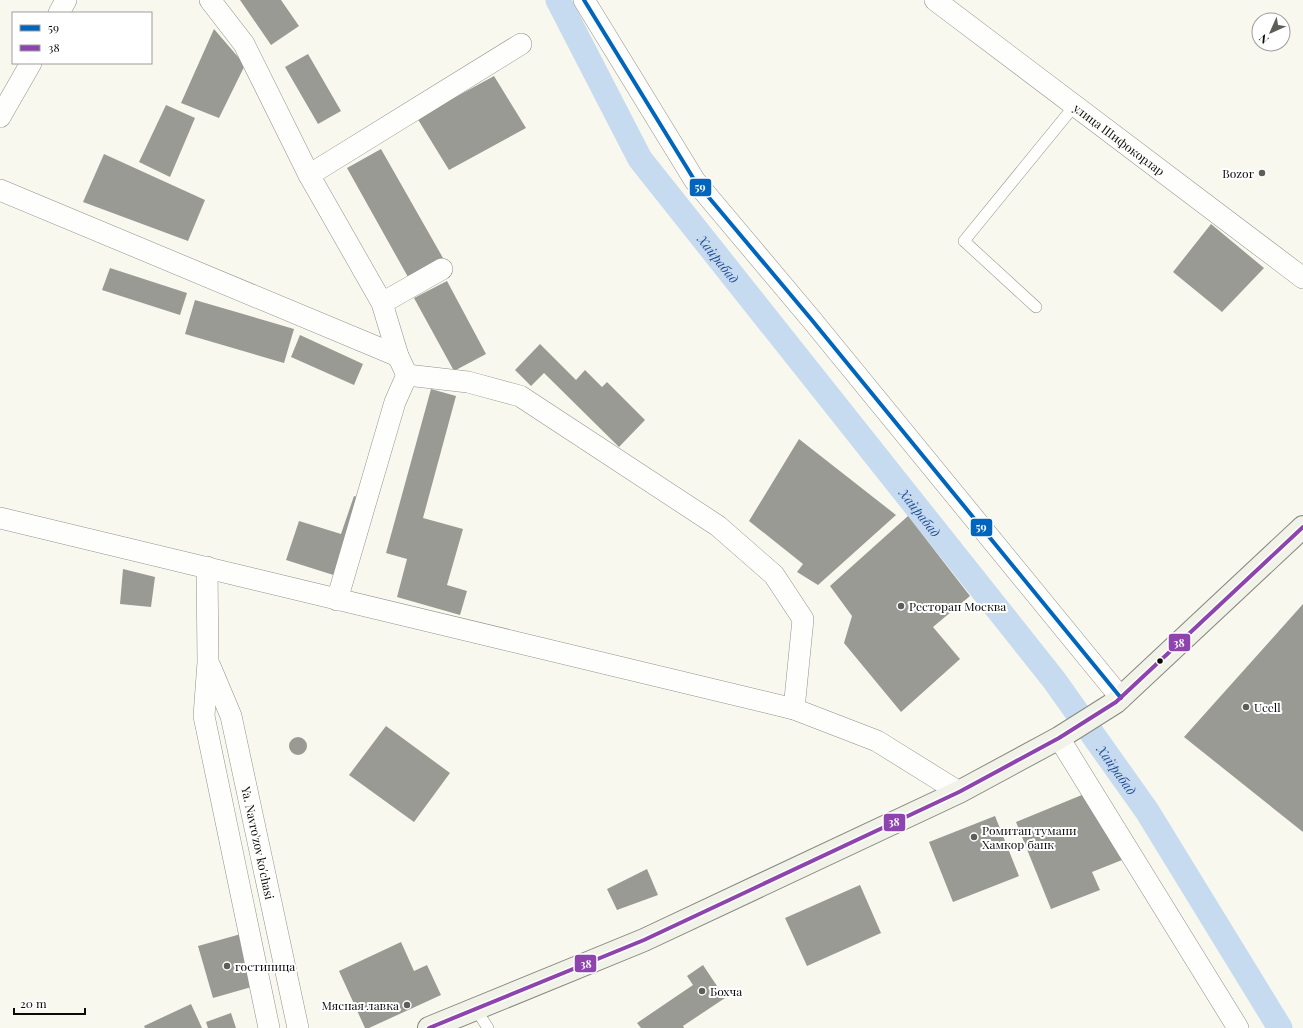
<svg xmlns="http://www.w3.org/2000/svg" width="1303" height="1028" font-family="'Playfair Display',serif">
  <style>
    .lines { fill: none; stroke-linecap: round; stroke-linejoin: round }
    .canal { stroke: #c6dbf0; stroke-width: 25 }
    .building { fill: #9a9a94 }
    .lane-casing { stroke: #91918d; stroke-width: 12 }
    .street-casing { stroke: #91918d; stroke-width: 22 }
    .secondary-casing { stroke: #888883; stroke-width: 24 }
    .lane { stroke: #fefefc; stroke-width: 11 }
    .street { stroke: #fefefc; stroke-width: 21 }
    .secondary { stroke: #f2f3e8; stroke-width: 22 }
    .bus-1-casing { stroke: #fff; stroke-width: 7 }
    .bus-2-casing { stroke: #fff; stroke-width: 7 }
    .bus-1 { stroke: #0065bd; stroke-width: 4 }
    .bus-2 { stroke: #8e44ad; stroke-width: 4 }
    .poi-dot { fill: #5d5d5a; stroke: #fff; stroke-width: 1.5 }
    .bus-dot { fill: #0a0a0a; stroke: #fff; stroke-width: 1.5 }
    .labels { text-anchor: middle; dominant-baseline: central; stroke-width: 4; stroke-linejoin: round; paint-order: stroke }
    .street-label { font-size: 12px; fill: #0a0a0a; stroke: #fff }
    .poi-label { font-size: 12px; fill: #0a0a0a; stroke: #fff; text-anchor: start }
    .water-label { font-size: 13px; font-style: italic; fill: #1e4a91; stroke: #fff }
    .line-badge { stroke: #fff; stroke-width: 1.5 }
    .badge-label { font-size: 11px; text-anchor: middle; font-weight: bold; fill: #fff }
  </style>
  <rect width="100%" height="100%" fill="#f8f8ee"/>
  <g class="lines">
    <path class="canal" id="s1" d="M558 0 640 159 1054 680 1147 811 1280 1028"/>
  </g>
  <path class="building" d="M240 0H281L299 26 271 45Z
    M214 29 245 65 219 118 181 103Z
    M308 54 341 111 318 124 285 67Z
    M494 76 526 128 449 170 417 118Z
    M166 105 195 118 170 177 139 162Z
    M381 149 443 258 408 277 347 168Z
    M104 154 205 200 188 241 83 202Z
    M1211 224 1264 268 1222 312 1173 272Z
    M110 268 187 293 180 315 102 290Z
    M447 281 486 354 454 371 414 298Z
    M195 300 294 329 284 363 185 334Z
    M300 335 363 364 354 385 291 357Z
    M540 344 576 380 585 370 602 387 607 382 645 420 619 447 544 373 531 386 515 370Z
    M431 389 456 396 423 518 463 529 447 585 467 591 460 615 397 597 407 559 386 553Z
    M799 439 896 515 818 585 797 572 803 564 749 521Z
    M354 496 372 502 346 579 286 560 299 521 341 534Z
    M908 516 970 596 933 627 960 659 901 712 844 643 852 616 830 586Z
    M123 569 155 577 151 607 120 604Z
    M1303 604V832L1184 737Z
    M386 726 450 773 414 822 349 775Z
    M289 746a9 9 0 1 1 18 0a9 9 0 1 1-18 0Z
    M1094 790 1122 860 1092 872 1100 890 1051 909 1016 822Z
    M995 816 1019 876 953 902 929 842Z
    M647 869 658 895 617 910 607 889Z
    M860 885 881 933 807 966 785 918Z
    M241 934 255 986 213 998 198 946Z
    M401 942 414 971 427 965 441 995 369 1028H365L339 971Z
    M703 965 725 998 683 1026 684 1028H641L637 1023 693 985 687 976Z
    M191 1004 202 1028H145L144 1026Z
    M231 1013 236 1028H208L206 1022Z"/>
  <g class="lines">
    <g class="lane-casing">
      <path id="lane" d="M1036 307 964 241 1075 105
        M475 1008 488 1028"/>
    </g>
    <g class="street-casing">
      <g id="street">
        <path d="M210 0 244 44 309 175 382 303 398 356 407 375 468 382 520 396 718 526 774 575 803 619 794 709"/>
        <path d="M584 0 695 181 811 319 1121 698"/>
        <path id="s2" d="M935 0 1303 278"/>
        <path d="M59 13 66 0"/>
        <path d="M0 117 31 63"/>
        <path d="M309 175 521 44"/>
        <path d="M0 190 398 356"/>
        <path d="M382 303 442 269"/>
        <path d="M0 518 794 709 877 741 959 792"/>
        <path d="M207 567 208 662 204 716 269 1028"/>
        <path d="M337 600 395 402 407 375"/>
        <path id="s3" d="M210 666 231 716 298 1028"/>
        <path d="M1059 738 1238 1028"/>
      </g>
    </g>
    <g class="secondary-casing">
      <path id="secondary" d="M429 1028 644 940 959 792 1059 738 1116 702 1303 527"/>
    </g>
    <use href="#lane" class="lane"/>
    <use href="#street" class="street"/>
    <use href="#secondary" class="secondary"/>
    <g class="bus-1-casing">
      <path id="bus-1" d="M584 0 695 181 811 319 1121 698"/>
    </g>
    <g class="bus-2-casing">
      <path id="bus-2" d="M429 1028 644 940 959 792 1059 738 1116 702 1303 527"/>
    </g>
    <use href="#bus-1" class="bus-1"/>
    <use href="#bus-2" class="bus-2"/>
  </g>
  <g class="poi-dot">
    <circle cx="1262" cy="173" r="4"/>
    <circle cx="901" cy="606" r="4"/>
    <circle cx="1246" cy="707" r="4"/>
    <circle cx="974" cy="837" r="4"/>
    <circle cx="227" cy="966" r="4"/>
    <circle cx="702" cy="991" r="4"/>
    <circle cx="407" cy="1005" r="4"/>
  </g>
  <circle class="bus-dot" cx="1160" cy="661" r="3.5"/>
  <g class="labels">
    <g class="street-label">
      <text stroke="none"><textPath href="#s2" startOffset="231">улица Шифокорлар</textPath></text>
      <text stroke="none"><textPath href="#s3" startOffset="184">Ya. Navro'zov ko'chasi</textPath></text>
    </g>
    <g class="poi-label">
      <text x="1254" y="173" text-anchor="end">Bozor</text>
      <text x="909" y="606">Ресторан Москва</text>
      <text x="1254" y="707">Ucell</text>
      <text x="982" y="830">Ромитан тумани<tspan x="982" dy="14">Хамкор банк</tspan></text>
      <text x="235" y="966">гостиница</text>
      <text x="710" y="991">Бохча</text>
      <text x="399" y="1005" text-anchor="end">Мясная лавка</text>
    </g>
    <g class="water-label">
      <text stroke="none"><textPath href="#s1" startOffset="306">Хайрабад</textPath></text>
      <text stroke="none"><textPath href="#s1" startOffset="630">Хайрабад</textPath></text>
      <text stroke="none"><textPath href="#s1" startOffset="954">Хайрабад</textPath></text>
    </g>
  </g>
  <g class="line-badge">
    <rect x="689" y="178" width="23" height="19" rx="4" fill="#0065bd"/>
    <rect x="970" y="518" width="23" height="19" rx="4" fill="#0065bd"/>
    <rect x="1168" y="633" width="23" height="19" rx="4" fill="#8e44ad"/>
    <rect x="883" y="813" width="23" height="19" rx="4" fill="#8e44ad"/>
    <rect x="574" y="954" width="23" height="19" rx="4" fill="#8e44ad"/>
  </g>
  <g class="badge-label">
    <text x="700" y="191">59</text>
    <text x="981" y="531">59</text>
    <text x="1179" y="647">38</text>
    <text x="894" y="826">38</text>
    <text x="586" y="968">38</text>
  </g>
  <rect x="12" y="12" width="140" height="52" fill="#ffffff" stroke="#9d9d9d"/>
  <rect x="20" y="25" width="20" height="6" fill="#0065bd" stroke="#9d9d9d"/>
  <text x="48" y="32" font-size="12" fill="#0a0a0a">59</text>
  <rect x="20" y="45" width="20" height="6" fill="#8e44ad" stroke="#9d9d9d"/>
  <text x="48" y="52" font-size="12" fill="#0a0a0a">38</text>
  <g transform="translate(1271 32) rotate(225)"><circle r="19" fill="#ffffff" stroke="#9d9d9d"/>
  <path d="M0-3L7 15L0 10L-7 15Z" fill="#5d5d5a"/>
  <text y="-6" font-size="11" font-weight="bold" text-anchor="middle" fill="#0a0a0a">N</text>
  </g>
  <path d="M14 1008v6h71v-6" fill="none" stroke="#0a0a0a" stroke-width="2"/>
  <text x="20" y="1008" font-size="12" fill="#0a0a0a" stroke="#ffffff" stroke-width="3" paint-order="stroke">20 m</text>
</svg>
